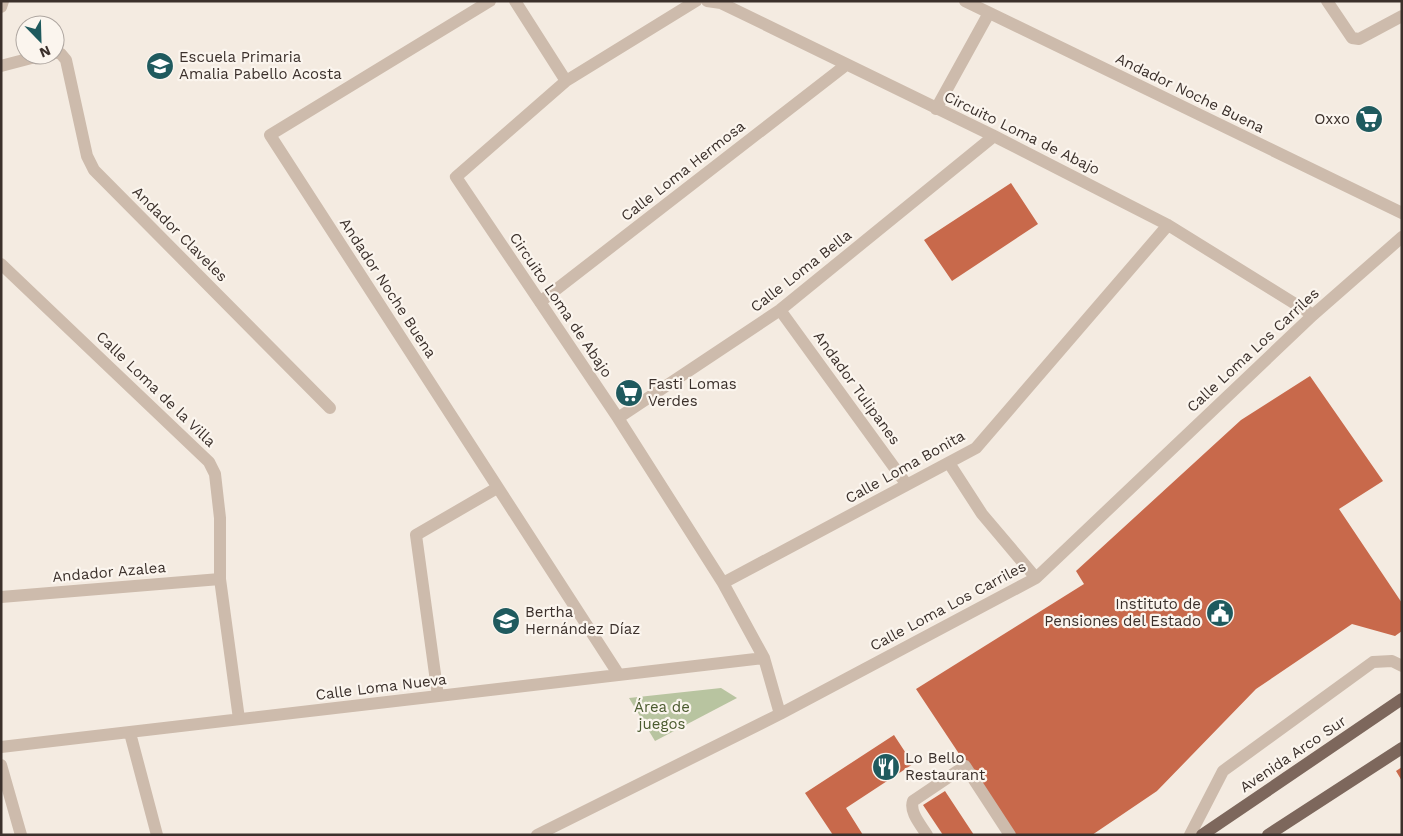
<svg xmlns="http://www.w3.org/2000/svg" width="1403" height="836" font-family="'Work Sans',sans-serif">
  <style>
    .green { fill: #b8c4a0 }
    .building { fill: #c8694b }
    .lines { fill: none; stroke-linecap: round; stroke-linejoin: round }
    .minor { stroke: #cdbbac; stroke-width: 12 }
    .major { stroke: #7d675c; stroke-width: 12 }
    .labels { text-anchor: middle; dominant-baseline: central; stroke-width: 4.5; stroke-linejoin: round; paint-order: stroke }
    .poi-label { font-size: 15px; fill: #3b302b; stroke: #fbf5ee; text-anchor: start }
    .street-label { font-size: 15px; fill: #3b302b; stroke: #fbf5ee }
    .park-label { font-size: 15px; fill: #4a5a2e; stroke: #fbf5ee }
  </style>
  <rect width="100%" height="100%" fill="#f4ebe1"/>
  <path class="green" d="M721 688 737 698 655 741 629 698Z"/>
  <path class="building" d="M1011 183 1038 224 952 281 924 240Z
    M1310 376 1383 481 1339 509 1402 603V631L1395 636 1352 624 1256 689 1157 791 1092 835H1013L916 689 1084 584 1076 571 1241 420Z
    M894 735 913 764 846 808 863 835H833L805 793Z
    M1402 767V781L1396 771Z
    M945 791 974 835H943L923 805Z"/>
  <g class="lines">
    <path class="minor" d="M490 1 270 135 619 675
      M515 1 566 81
      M696 1 566 81 456 177 618 418 723 583 764 658 780 714
      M707 1 721 3 994 136 1168 225 1313 315
      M965 1 1402 213
      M1327 1 1352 38 1359 39 1402 16
      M1 7 3 1
      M55 52 61 54 66 60 87 156 94 170 330 408
      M1 66 43 55
      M936 109 989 13
      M1 264 209 462 215 474 220 518V579L239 719
      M540 302 846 65
      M780 310 907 485
      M618 418 780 310 994 136
      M949 463 982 514 1036 578
      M723 583 976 448 1168 225
      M1 597 220 579
      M438 696 416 535 497 488
      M130 733 157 835
      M1 747 764 658
      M1 765 21 835
      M537 835 780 714 1036 578 1313 315 1402 237
      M927 835C921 825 909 812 913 801L965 766 1010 835
      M1190 835 1223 771 1373 662 1392 661 1402 666"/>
    <path class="major" d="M1202 835 1402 699
      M1268 835 1402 748"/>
  </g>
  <defs>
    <g id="school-disc" transform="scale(1.4375)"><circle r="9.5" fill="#1f5a5e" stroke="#fbf5ee"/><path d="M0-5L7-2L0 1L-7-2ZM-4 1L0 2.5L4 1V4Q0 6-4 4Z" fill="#fff"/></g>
    <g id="supermarket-disc" transform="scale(1.4375)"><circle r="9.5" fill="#1f5a5e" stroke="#fbf5ee"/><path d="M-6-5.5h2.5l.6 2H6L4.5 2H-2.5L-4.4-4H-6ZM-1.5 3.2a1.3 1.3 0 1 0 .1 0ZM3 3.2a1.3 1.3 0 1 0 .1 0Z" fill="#fff"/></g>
    <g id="civic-disc" transform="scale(1.4375)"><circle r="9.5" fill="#1f5a5e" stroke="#fbf5ee"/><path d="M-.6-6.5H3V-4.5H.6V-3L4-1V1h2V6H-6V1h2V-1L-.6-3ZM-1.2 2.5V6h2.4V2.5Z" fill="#fff"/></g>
    <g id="restaurant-disc" transform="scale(1.4375)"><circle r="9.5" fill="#1f5a5e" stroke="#fbf5ee"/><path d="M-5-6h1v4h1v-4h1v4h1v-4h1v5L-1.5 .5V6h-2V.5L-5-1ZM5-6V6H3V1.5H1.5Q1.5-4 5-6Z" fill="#fff"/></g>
  </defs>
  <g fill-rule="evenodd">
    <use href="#school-disc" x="160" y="66"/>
    <use href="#supermarket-disc" x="1369" y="119"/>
    <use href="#supermarket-disc" x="629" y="393"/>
    <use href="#civic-disc" x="1220" y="613"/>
    <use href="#school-disc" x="506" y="621"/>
    <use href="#restaurant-disc" x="886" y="767"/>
  </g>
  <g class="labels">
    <g class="poi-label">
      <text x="179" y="57">Escuela Primaria<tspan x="179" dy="17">Amalia Pabello Acosta</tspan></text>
      <text x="1350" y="119" text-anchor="end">Oxxo</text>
      <text x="648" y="384">Fasti Lomas<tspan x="648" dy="17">Verdes</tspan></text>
      <text x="1201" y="604" text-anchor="end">Instituto de<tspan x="1201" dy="17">Pensiones del Estado</tspan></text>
      <text x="525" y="612">Bertha<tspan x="525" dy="17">Hernández Díaz</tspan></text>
      <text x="905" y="758">Lo Bello<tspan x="905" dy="17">Restaurant</tspan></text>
    </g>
    <g class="street-label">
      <text transform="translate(1190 93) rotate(26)">Andador Noche Buena</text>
      <text transform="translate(1022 133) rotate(26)">Circuito Loma de Abajo</text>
      <text transform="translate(683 171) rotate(-38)">Calle Loma Hermosa</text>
      <text transform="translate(180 234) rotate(45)">Andador Claveles</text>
      <text transform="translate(801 271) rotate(-38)">Calle Loma Bella</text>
      <text transform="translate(388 288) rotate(57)">Andador Noche Buena</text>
      <text transform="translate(561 305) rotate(56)">Circuito Loma de Abajo</text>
      <text transform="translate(1253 350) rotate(-43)">Calle Loma Los Carriles</text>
      <text transform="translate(857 388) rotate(54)">Andador Tulipanes</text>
      <text transform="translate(156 389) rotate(44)">Calle Loma de la Villa</text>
      <text transform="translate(905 467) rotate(-29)">Calle Loma Bonita</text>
      <text transform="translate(109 572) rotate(-5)">Andador Azalea</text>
      <text transform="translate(948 606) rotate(-28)">Calle Loma Los Carriles</text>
      <text transform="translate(381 687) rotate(-7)">Calle Loma Nueva</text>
      <text transform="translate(1293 754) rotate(-34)">Avenida Arco Sur</text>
    </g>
    <g class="park-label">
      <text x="662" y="707">Área de<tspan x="662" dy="17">juegos</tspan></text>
    </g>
  </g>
  <rect width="1403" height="836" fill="none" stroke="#3b302b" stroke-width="5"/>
  <g transform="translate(40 40) rotate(157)"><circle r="24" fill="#fbf5ee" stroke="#aea6a0"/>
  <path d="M0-4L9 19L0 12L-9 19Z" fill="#1f5a5e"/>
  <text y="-8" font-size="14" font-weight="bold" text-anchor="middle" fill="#3b302b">N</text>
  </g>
</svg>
